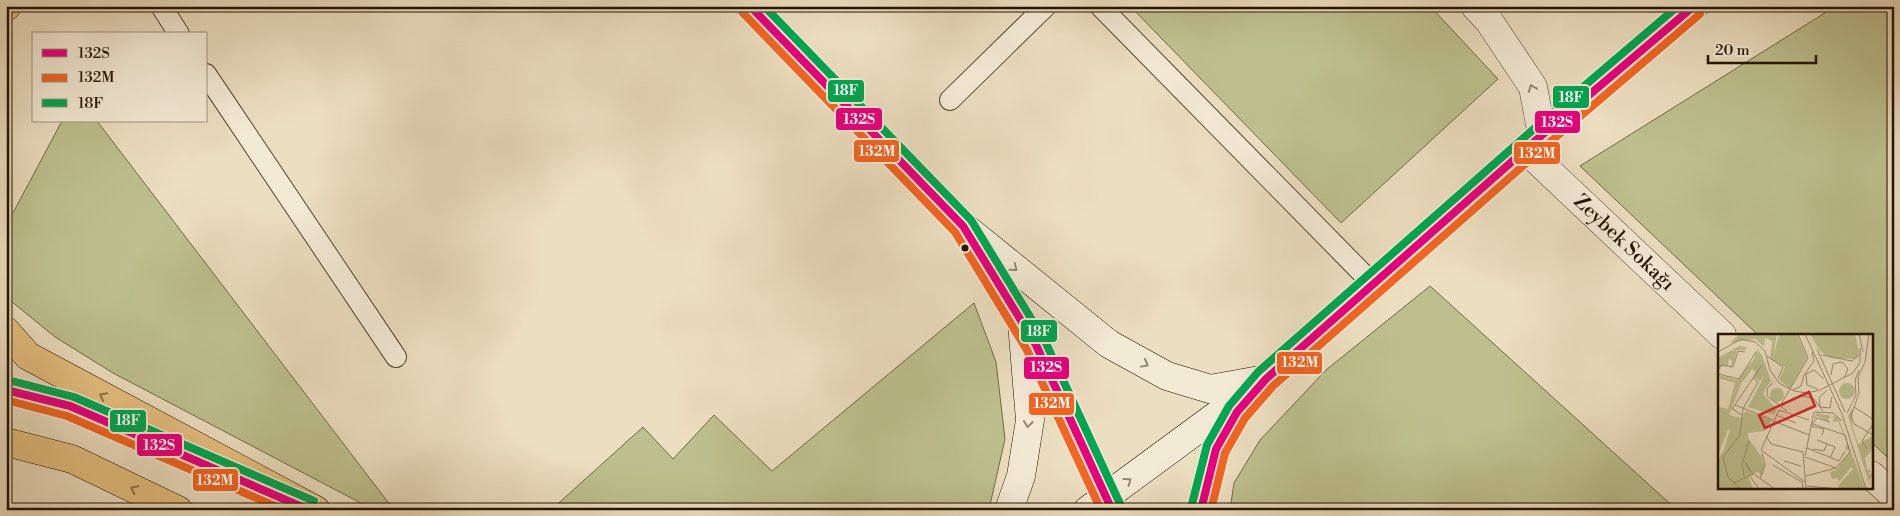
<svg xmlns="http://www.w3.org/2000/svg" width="1900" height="516" font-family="'Libre Bodoni',serif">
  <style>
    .green { fill: #bdc08e; stroke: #706a48 }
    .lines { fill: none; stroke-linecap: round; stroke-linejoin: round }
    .lane-casing { stroke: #554631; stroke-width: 22 }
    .street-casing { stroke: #554631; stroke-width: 29 }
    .secondary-casing { stroke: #231301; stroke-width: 29 }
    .highway-casing { stroke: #231301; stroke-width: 29 }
    .lane { stroke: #f3ead6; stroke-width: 20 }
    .street { stroke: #f3ead6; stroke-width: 28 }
    .secondary { stroke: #f3ead6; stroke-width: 28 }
    .highway { stroke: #e6bf80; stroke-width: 28 }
    .bus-1-casing { stroke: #f3ead6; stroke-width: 11 }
    .bus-2-casing { stroke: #f3ead6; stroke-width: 11 }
    .bus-3-casing { stroke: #f3ead6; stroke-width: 11 }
    .bus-1 { stroke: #e5007d; stroke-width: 8 }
    .bus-2 { stroke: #f26522; stroke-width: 8 }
    .bus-3 { stroke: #00a651; stroke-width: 8 }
    .oneway { stroke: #958976 }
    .oneway2 { stroke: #8e7247 }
    .bus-dot { fill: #231301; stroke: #f3ead6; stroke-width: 2 }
    .labels { text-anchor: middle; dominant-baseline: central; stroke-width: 4; stroke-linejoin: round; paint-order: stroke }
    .street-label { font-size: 20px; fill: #231301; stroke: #f3ead6 }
    .inset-road { fill: none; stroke: #9c8d74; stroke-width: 1 }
    .view { fill: #d62828; fill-opacity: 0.15; stroke: #d62828; stroke-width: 2.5 }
    .inset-edge { fill: none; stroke: #231301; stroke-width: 2.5 }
    .line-badge { stroke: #f3ead6; stroke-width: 2 }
    .badge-label { font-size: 14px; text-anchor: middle; font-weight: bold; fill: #fff }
  </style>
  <rect width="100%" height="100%" fill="#ecdec0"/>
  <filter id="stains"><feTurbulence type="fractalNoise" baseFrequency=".004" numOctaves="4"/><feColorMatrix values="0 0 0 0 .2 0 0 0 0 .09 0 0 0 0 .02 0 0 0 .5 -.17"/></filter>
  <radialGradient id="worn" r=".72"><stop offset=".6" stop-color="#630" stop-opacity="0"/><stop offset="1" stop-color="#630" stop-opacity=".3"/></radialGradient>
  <path class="green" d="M1130 6H1430L1498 79 1341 223Z
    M1836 6H1894V463L1871 442V335H1758L1580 166Z
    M62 121H97L394 510H374L113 373 55 337 6 297V226Z
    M1430 286 1677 510H1230L1234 483 1260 440 1326 370Z
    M974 303 996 362 1005 439 990 505 986 510H551L643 427 673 459 714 415 772 471Z"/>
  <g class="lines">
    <g class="lane-casing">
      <path id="lane" d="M161 6 179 34
        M1100 6 1373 284
        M206 74 396 357
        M950 100 1046 6"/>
    </g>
    <g class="street-casing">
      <g id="street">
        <path d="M1475 6 1489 21 1533 87 1542 135"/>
        <path id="s1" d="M1526 150 1722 335"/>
        <path d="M1871 475 1894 496"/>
      </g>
    </g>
    <g class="secondary-casing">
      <path id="secondary" d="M750 6 963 226 1109 344 1167 376 1210 389 1260 380
        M1009 510 1021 476 1030 420 1022 323
        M1088 510 1266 379 1542 135 1694 6"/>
    </g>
    <g class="highway-casing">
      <path id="highway" d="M6 7 7 6
        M963 226 1036 345 1112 510
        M6 331 28 356 316 510
        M6 390 70 406 164 447
        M6 442 72 459 178 510
        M1201 510 1216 449 1237 412 1266 379"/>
    </g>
    <use href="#lane" class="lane"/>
    <use href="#street" class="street"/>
    <use href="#secondary" class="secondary"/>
    <use href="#highway" class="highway"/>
    <g class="bus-1-casing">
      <path id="bus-1" d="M750 6 963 226 1036 345 1112 510
        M6 390 70 406 309 510
        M1201 510 1216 449 1237 412 1266 379 1542 135 1694 6"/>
    </g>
    <g class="bus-2-casing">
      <path id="bus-2" d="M743 13 955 232 1027 350 1101 510
        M6 400 67 416 284 510
        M1211 510 1225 453 1245 418 1273 386 1549 143 1700 14"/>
    </g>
    <g class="bus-3-casing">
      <path id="bus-3" d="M764 6 971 220 1045 341 1121 506
        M8 380 74 397 314 501
        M1191 508 1207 445 1229 406 1258 372 1535 128 1678 6"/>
    </g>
    <use href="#bus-1" class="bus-1"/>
    <use href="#bus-2" class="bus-2"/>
    <use href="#bus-3" class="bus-3"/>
  </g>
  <defs><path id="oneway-chevron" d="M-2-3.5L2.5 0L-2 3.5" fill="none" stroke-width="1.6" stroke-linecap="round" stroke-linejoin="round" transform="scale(1.25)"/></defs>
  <g class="oneway">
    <use href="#oneway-chevron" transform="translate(1532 88) rotate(-112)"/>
    <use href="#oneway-chevron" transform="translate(1014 268) rotate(39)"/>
    <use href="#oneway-chevron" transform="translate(1145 364) rotate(29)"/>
    <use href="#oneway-chevron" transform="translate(1028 424) rotate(96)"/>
    <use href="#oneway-chevron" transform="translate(1128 481) rotate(-36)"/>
  </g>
  <g class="oneway2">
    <use href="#oneway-chevron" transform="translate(103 396) rotate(-152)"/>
    <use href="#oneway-chevron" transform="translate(134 489) rotate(-154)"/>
  </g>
  <circle class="bus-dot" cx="965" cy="248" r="4.5"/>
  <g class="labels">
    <g class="street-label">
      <text stroke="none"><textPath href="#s1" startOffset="135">Zeybek Sokağı</textPath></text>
    </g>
  </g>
  <g transform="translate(1718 334)">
    <rect width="155" height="155" fill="#ecdec0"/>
    <path d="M21 0H59L55 24 61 0H79L89 24 72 54 61 46 67 33 52 25 54 7 47 4 46 13 37 5 12 9ZM92 0H137L141 18 138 25 112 24 102 17ZM21 12 29 13 27 16H19L15 31 12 32 14 27 11 25 10 31 0 33V24ZM36 12 44 21 53 47 46 56V61L59 75 56 81 30 73 47 41 42 47 35 43 38 38 34 35 23 50 11 81 23 84 28 77 54 86 46 97 30 99V104L43 122 46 131 44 142 40 138 30 142 35 155H0V125L6 116 12 95 22 87 9 97 0 122V73L10 75 17 49 0 44V41L19 46 36 25 39 16ZM121 57a8 8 0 1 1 16 0a8 8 0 1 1-16 0ZM52 61a7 7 0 1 1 14 0a7 7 0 1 1-14 0ZM134 74V90L140 110 155 102V115L147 124 151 147 149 135 153 137 150 140H155L151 147 153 155 130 82ZM98 79 120 83 147 155H122L120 152 135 135 133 133 121 148 120 144 114 145 112 138 118 136 132 117 127 115 129 109 120 87 115 88 116 83 112 82 110 87 99 82 96 86Z" fill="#bdc08e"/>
    <path class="inset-road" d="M87 0 124 80 148 155M141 0 145 18M151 0 147 28 140 43 141 59 133 82 136 90 155 101M99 15 127 78M0 18 23 5 37 8 47 17 52 36 61 49 76 57 89 59 102 56 135 39 142 28V14M104 21 134 27 142 20M49 22 65 33 60 45M0 37 3 31 15 33 20 17 27 18M0 40 21 45 38 18M113 41 115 30 124 28 130 35 126 44M55 49 49 54V62L69 77M100 55 89 51 88 40 96 36 106 45M75 56 83 52 86 41 96 27 94 18M109 56 101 64 102 73 112 74 114 63M85 62 95 64 105 77M17 71 55 86M62 72 90 24 80 0M136 73 155 85M97 78 115 79 124 87M129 79 138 61 137 46 141 36M24 81 14 75 44 31M58 81 78 89M55 87 91 101M104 101 106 95 93 92 99 84 112 88M48 102 53 110 85 118 88 155M99 106 117 113 112 124M89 114 121 127 127 117M95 115 106 117 109 110M149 115 144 107 155 90M87 122 96 78M87 123 118 134 132 118 127 101 95 90M66 127 83 132M55 131 84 148 85 155M31 136 27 128 33 138 57 155M31 141 41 155M26 142 24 130 31 107M88 142 118 134M42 145 47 131 44 119M87 148 43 116 61 76 91 86M16 149 35 140M89 152 121 155M22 155 10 143 5 123 22 101 25 75 40 48 35 44"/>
    <path class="view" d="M91 58 97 72 47 94 41 81Z"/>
    <rect width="155" height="155" class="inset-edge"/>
  </g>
  <g class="line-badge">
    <rect x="827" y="79" width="38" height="24" rx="5" fill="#00a651"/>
    <rect x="1552" y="85" width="38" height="24" rx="5" fill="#00a651"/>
    <rect x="835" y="107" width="48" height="24" rx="5" fill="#e5007d"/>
    <rect x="1534" y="110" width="47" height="24" rx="5" fill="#e5007d"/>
    <rect x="853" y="139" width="47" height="24" rx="5" fill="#f26522"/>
    <rect x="1513" y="141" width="48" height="24" rx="5" fill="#f26522"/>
    <rect x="1020" y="319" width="38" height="24" rx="5" fill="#00a651"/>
    <rect x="1276" y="351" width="47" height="24" rx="5" fill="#f26522"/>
    <rect x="1023" y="356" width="47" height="24" rx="5" fill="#e5007d"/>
    <rect x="1028" y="392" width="47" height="24" rx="5" fill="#f26522"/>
    <rect x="109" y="409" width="38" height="24" rx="5" fill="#00a651"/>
    <rect x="136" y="433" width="47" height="24" rx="5" fill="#e5007d"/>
    <rect x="192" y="468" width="47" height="24" rx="5" fill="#f26522"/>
  </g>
  <g class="badge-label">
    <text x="846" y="95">18F</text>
    <text x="1571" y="102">18F</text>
    <text x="859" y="124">132S</text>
    <text x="1557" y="127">132S</text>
    <text x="877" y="156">132M</text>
    <text x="1537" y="158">132M</text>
    <text x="1039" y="336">18F</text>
    <text x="1300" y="367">132M</text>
    <text x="1046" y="372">132S</text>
    <text x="1052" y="408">132M</text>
    <text x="128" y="425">18F</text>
    <text x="159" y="450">132S</text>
    <text x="215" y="485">132M</text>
  </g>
  <rect width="1900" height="516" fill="none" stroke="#ecdec0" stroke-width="25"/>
  <rect x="8" y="8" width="1885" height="501" fill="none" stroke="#231301" stroke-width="2.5"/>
  <rect x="12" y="12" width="1875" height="491" fill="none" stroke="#231301"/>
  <rect x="32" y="32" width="175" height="90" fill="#f3ead6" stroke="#a09481"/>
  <rect x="42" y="49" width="25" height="8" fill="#e5007d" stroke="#a09481"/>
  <text x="78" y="58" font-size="15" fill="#231301">132S</text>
  <rect x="42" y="74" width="25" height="8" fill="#f26522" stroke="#a09481"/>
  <text x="78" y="82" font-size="15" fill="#231301">132M</text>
  <rect x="42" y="99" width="25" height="8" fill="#00a651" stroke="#a09481"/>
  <text x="78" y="108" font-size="15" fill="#231301">18F</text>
  <path d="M1708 55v8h108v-8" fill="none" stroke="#231301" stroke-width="2.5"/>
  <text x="1715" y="55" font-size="15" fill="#231301" stroke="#f3ead6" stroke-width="4" paint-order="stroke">20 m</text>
  <rect width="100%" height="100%" filter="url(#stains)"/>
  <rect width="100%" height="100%" fill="url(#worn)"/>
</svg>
